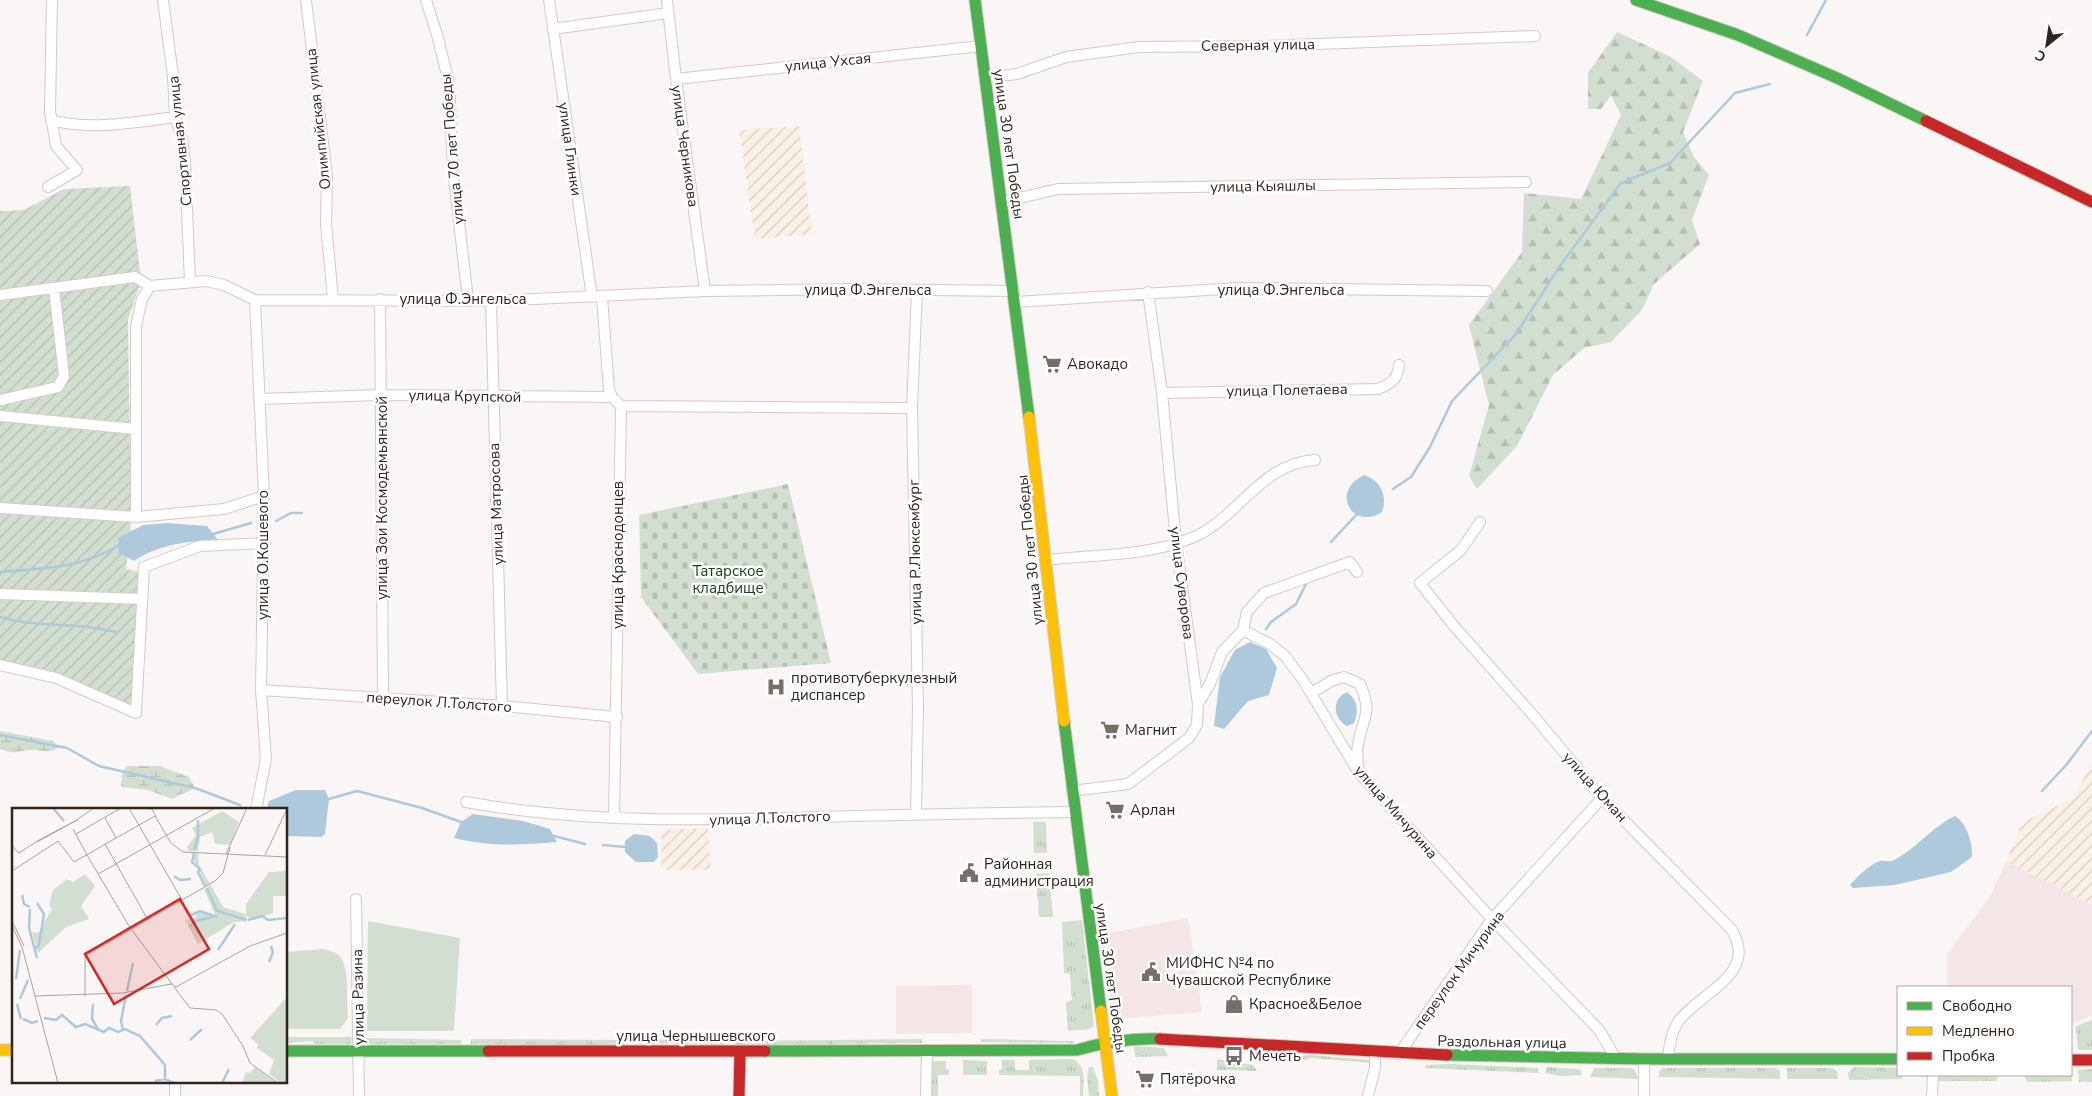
<svg xmlns="http://www.w3.org/2000/svg" width="2092" height="1096" font-family="'Nunito Sans',sans-serif">
  <style>
    .commercial { fill: #f4e6e6 }
    .industrial { fill: url(#industrial-furrows) }
    .grass { fill: url(#grass-tufts) }
    .forest { fill: url(#forest-firs) }
    .wetland { fill: url(#wetland-marsh) }
    .cemetery { fill: url(#cemetery-stones) }
    .park { fill: #d2dfd0 }
    .garden { fill: url(#garden-furrows) }
    .water { fill: #adc9db }
    .lines { fill: none; stroke-linecap: round; stroke-linejoin: round }
    .stream { stroke: #adc9db; stroke-width: 2.5 }
    .street-casing { stroke: #d2cac6; stroke-width: 12 }
    .fast-casing { stroke: #d2cac6; stroke-width: 13 }
    .slow-casing { stroke: #d2cac6; stroke-width: 13 }
    .jam-casing { stroke: #d2cac6; stroke-width: 13 }
    .street { stroke: #fefefe; stroke-width: 10 }
    .fast { stroke: #4caf50; stroke-width: 11 }
    .slow { stroke: #ffc107; stroke-width: 11 }
    .jam { stroke: #c62828; stroke-width: 11 }
    .labels { text-anchor: middle; dominant-baseline: central; stroke-width: 5; stroke-linejoin: round; paint-order: stroke }
    .street-label { font-size: 15px; fill: #31241d; stroke: #fff }
    .poi-label { font-size: 15px; fill: #31241d; stroke: #fff; text-anchor: start }
    .park-label { font-size: 15px; fill: #103f12; stroke: #fff }
    .inset-river { fill: none; stroke: #adc9db; stroke-width: 2.5 }
    .inset-road { fill: none; stroke: #aaa29f; stroke-width: 1 }
    .view { fill: #d62828; fill-opacity: 0.15; stroke: #d62828; stroke-width: 2.5 }
    .inset-edge { fill: none; stroke: #31241d; stroke-width: 2.5 }
  </style>
  <defs>
    <pattern id="industrial-furrows" width="10" height="10" patternUnits="userSpaceOnUse" patternTransform="scale(1.25)"><rect width="10" height="10" fill="#faf0e5"/><path d="M-1 1l2-2M0 10L10 0M9 11l2-2" fill="none" stroke="#d7cec4"/></pattern>
    <pattern id="grass-tufts" width="24" height="20" patternUnits="userSpaceOnUse" patternTransform="scale(1.25)"><rect width="24" height="20" fill="#d2dfd0"/><path d="M3 7l-1-3M5 7V3M7 7l1-3M15 17l-1-3M17 17v-4M19 17l1-3" fill="none" stroke="#b5bfb2"/></pattern>
    <pattern id="forest-firs" width="22" height="20" patternUnits="userSpaceOnUse" patternTransform="scale(1.25)"><rect width="22" height="20" fill="#d2dfd0"/><path d="M5 1l3.5 6h-7zM16 11l3.5 6h-7z" fill="#b5bfb2"/></pattern>
    <pattern id="wetland-marsh" width="20" height="14" patternUnits="userSpaceOnUse" patternTransform="scale(1.25)"><rect width="20" height="14" fill="#d2dfd0"/><path d="M1 5h8M5 5V1M11 12h8M15 12V8" fill="none" stroke="#b5bfb2"/></pattern>
    <pattern id="cemetery-stones" width="16" height="16" patternUnits="userSpaceOnUse" patternTransform="scale(1.25)"><rect width="16" height="16" fill="#d2dfd0"/><path d="M2 7V4a2 2 0 0 1 4 0v3zM10 15v-3a2 2 0 0 1 4 0v3z" fill="#b5bfb2"/></pattern>
    <pattern id="garden-furrows" width="10" height="10" patternUnits="userSpaceOnUse" patternTransform="scale(1.25)"><rect width="10" height="10" fill="#d2dfd0"/><path d="M-1 1l2-2M0 10L10 0M9 11l2-2" fill="none" stroke="#b5bfb2"/></pattern>
  </defs>
  <rect width="100%" height="100%" fill="#faf6f5"/>
  <path class="commercial" d="M2006 861 2092 905V1016L2071 1024V987H1947V954L1990 897Z
    M1188 918 1202 1012 1114 1019 1099 935Z
    M972 985V1033L896 1034V986Z"/>
  <path class="industrial" d="M799 126 812 234 755 239 739 130Z
    M2092 763V905L2006 861 2023 822 2072 799Z
    M708 828 711 870H661L662 830Z"/>
  <path class="grass" d="M1033 822H1046L1047 853H1034Z
    M1049 873 1053 917H1039L1036 874Z
    M1082 920 1094 1026 1090 1029 1068 1031 1066 1002 1072 1000 1070 974 1064 973 1062 922Z
    M2092 1020V1050H2078L2076 1026Z
    M286 1037H352L351 1044H314L313 1041 286 1043Z
    M364 1038 461 1040V1044H364Z
    M632 1038 725 1042V1045L631 1043Z
    M471 1039 624 1040 625 1046 471 1044Z
    M922 1039V1043L735 1045 734 1041Z
    M981 1039 1074 1041V1043L981 1042Z
    M1134 1046 1164 1048 1168 1056 1135 1057Z
    M1263 1053 1296 1057V1063L1263 1061 1261 1057Z
    M1310 1055 1368 1060 1371 1063 1311 1058 1301 1061 1302 1056Z
    M1073 1059C1087 1066 1083 1083 1083 1096H1080V1076L999 1075V1070L1002 1069V1060H1015V1070H1029V1060Z
    M1217 1059 1253 1065 1257 1071 1217 1070Z
    M963 1060 987 1061V1075H963Z
    M935 1061H946V1069L949 1070V1075H938V1096H930L931 1064Z
    M1453 1064 1538 1068V1073L1425 1068 1426 1065Z
    M1089 1067H1093L1098 1081 1099 1096H1089L1087 1076Z
    M1547 1067 1576 1069 1581 1071 1582 1075 1562 1076 1545 1073Z
    M1854 1067 1898 1068V1075H1902V1079L1849 1080 1848 1073Z
    M1594 1068H1632L1636 1072 1638 1079 1590 1077Z
    M1662 1068H1776L1780 1071V1079L1659 1077V1072Z
    M1787 1068H1832L1837 1071 1838 1079H1787Z
    M2092 1069V1082H2079L2078 1070Z
    M2071 1072 2072 1081 2027 1082 2024 1075H2071Z
    M1938 1075H1997V1081H1937Z"/>
  <path class="forest" d="M1617 32 1671 57 1703 81 1683 132 1694 157 1709 175 1692 220 1700 244 1654 284 1642 310 1611 342 1584 348 1553 375 1517 446 1477 489 1469 476 1489 405 1469 325 1522 252 1524 193 1581 199 1621 115 1611 95 1601 109H1588V73Z"/>
  <path class="wetland" d="M0 731 53 741 59 747C49 755 43 749 32 750 17 751 16 755 0 749Z
    M127 766H160L189 777 195 788 172 799 148 790 121 787 122 772Z"/>
  <path class="cemetery" d="M788 484 831 663 698 674 641 597 639 515Z"/>
  <path class="park" d="M368 921 460 938 454 1031H367Z
    M324 949C330 951 337 952 341 958 349 969 347 1004 348 1018L340 1029H286V952Z"/>
  <path class="garden" d="M130 186 141 281 128 320 131 525 126 569 140 572 132 706 0 660V211L24 210 64 189Z"/>
  <path class="water" d="M1364 475C1380 480 1388 495 1382 512 1353 531 1329 492 1364 475Z
    M167 523 207 526 218 540C189 541 159 544 134 561L119 553 118 538 143 525Z
    M1250 642 1266 649 1277 668 1269 695 1248 701 1224 729 1214 726 1220 677 1235 650Z
    M1347 692C1358 700 1359 711 1354 723L1347 726C1333 719 1331 699 1347 692Z
    M296 790H325L329 799 325 834 321 837 286 836V810H266L269 801Z
    M473 814 523 821 550 829 557 842C520 845 491 847 454 838L461 822Z
    M1955 816C1967 823 1973 844 1972 857L1951 872 1895 885 1853 888 1850 885C1857 877 1870 864 1880 861 1884 860 1888 862 1892 861 1914 851 1934 825 1955 816Z
    M634 834 650 836 657 843 658 857 654 862H636L625 852V841Z"/>
  <g class="lines">
    <path class="stream" d="M1807 35 1826 0
      M1393 489 1411 477 1430 447 1452 401 1516 334 1560 266 1621 183 1670 163 1735 93 1770 84
      M276 521 291 513H302
      M213 534 251 523
      M1331 542 1357 514
      M0 572C45 568 78 569 118 546
      M0 617C39 629 80 621 118 633
      M1266 629 1271 622 1296 604 1306 584
      M0 735 67 748 99 766 195 788 240 805
      M2042 791 2067 764 2092 731
      M329 799 357 791 422 808 461 822
      M554 836 585 844
      M603 845 625 847"/>
    <g class="street-casing">
      <path id="street" d="M163 0 173 76 175 117 182 138 185 162 190 282
        M306 0 327 176 326 224 333 299
        M426 0 438 38 449 83 453 170 468 300
        M549 0 592 297
        M667 0 676 79 705 291
        M553 29 668 13
        M985 78 1017 74 1066 57 1139 47 1263 46 1535 36
        M676 79 981 46
        M51 120C91 131 135 122 175 117
        M48 187 77 170 56 146 50 111 52 0
        M1002 202 1058 189 1526 182
        M0 295 135 277 150 286
        M602 297 609 390 612 397 621 406 614 817
        M380 299 383 698
        M255 300 264 496 261 690 266 759 256 810
        M491 301 502 706
        M1015 302 1239 288 1487 291
        M1162 393 1378 389C1391 384 1398 379 1399 365
        M259 399 381 395 612 397
        M0 400 58 387 64 376 54 288
        M621 406 912 408
        M0 416 135 429
        M0 508 136 517 224 509 264 496
        M136 517V326L142 299 150 286 206 281 224 285 255 300 491 301 705 291 850 289 1014 291
        M1480 522 1461 550 1420 583 1454 626 1532 714 1602 798 1731 929C1760 974 1700 992 1678 1022 1671 1033 1669 1046 1668 1059
        M1047 560C1097 554 1147 557 1194 537 1238 518 1261 463 1315 460
        M0 594 142 599
        M1243 630 1247 612 1264 593 1350 562 1357 572
        M0 665 56 678 136 713 144 567 200 546 265 543
        M261 690 502 706 617 717
        M1311 693 1333 680 1344 677 1360 684C1373 715 1363 716 1358 744 1356 753 1358 763 1359 772
        M1198 704 1210 684 1222 652 1243 630 1270 644 1285 656 1303 680 1359 773 1492 919 1600 1031 1616 1059
        M1072 791 1128 784 1189 738 1197 725 1198 704 1176 542 1162 393 1148 292
        M466 802C593 825 722 820 851 816 925 814 1000 813 1074 812
        M916 814 918 708 912 408 917 290
        M356 899 359 1096
        M1399 1054 1492 919 1602 798
        M175 1082V1096
        M926 1096 927 1051
        M1368 1096 1375 1068V1053
        M1644 1096V1059
        M1932 1096 1933 1075"/>
    </g>
    <g class="fast-casing">
      <path id="fast" d="M975 0 1029 417
        M1636 0 1738 35 1837 78 1926 121
        M1064 721 1101 1011
        M286 1051H488
        M765 1051 1077 1050C1105 1042 1131 1038 1160 1039
        M1447 1055 1644 1059H1898"/>
    </g>
    <g class="slow-casing">
      <path id="slow" d="M1029 417 1064 721
        M1101 1011 1112 1096
        M0 1050H14"/>
    </g>
    <g class="jam-casing">
      <path id="jam" d="M1926 121 2092 202
        M1160 1039 1447 1055
        M488 1051H765
        M2071 1060H2092
        M739 1096 740 1051"/>
    </g>
    <use href="#street" class="street"/>
    <use href="#fast" class="fast"/>
    <use href="#slow" class="slow"/>
    <use href="#jam" class="jam"/>
  </g>
  <defs>
    <g id="supermarket-bare" transform="scale(1.5)"><path d="M-6-5.5h2.5l.6 2H6L4.5 2H-2.5L-4.4-4H-6ZM-1.5 3.2a1.3 1.3 0 1 0 .1 0ZM3 3.2a1.3 1.3 0 1 0 .1 0Z" fill="#776e69" stroke="#fff" stroke-width="2.5" paint-order="stroke"/></g>
    <g id="hospital-bare" transform="scale(1.5)"><path d="M-5-5h3v3.5h4V-5h3V5h-3V1.5h-4V5h-3Z" fill="#776e69" stroke="#fff" stroke-width="2.5" paint-order="stroke"/></g>
    <g id="civic-bare" transform="scale(1.5)"><path d="M-.6-6.5H3V-4.5H.6V-3L4-1V1h2V6H-6V1h2V-1L-.6-3ZM-1.2 2.5V6h2.4V2.5Z" fill="#776e69" stroke="#fff" stroke-width="2.5" paint-order="stroke"/></g>
    <g id="shop-bare" transform="scale(1.5)"><path d="M-5-2.5h2.3a2.7 3.5 0 0 1 5.4 0H5L5.5 6h-11ZM-1.5-2.5h3a1.5 2.3 0 0 0-3 0Z" fill="#776e69" stroke="#fff" stroke-width="2.5" paint-order="stroke"/></g>
    <g id="bus-bare" transform="scale(1.5)"><path d="M-5-6H5V4H4V6H2V4H-2V6H-4V4H-5ZM-3.5-4V0h7V-4ZM-3.5 1.2v1.5H-2V1.2ZM2 1.2v1.5H3.5V1.2Z" fill="#776e69" stroke="#fff" stroke-width="2.5" paint-order="stroke"/></g>
  </defs>
  <g fill-rule="evenodd">
    <use href="#supermarket-bare" x="1052" y="364"/>
    <use href="#hospital-bare" x="776" y="687"/>
    <use href="#supermarket-bare" x="1110" y="730"/>
    <use href="#supermarket-bare" x="1115" y="810"/>
    <use href="#civic-bare" x="969" y="873"/>
    <use href="#civic-bare" x="1151" y="972"/>
    <use href="#shop-bare" x="1234" y="1004"/>
    <use href="#bus-bare" x="1234" y="1056"/>
    <use href="#supermarket-bare" x="1145" y="1079"/>
  </g>
  <g class="labels">
    <g class="street-label">
      <text transform="translate(1258 45) rotate(-1)">Северная улица</text>
      <text transform="translate(828 62) rotate(-6)">улица Ухсая</text>
      <text transform="translate(318 119) rotate(-96)">Олимпийская улица</text>
      <text transform="translate(180 141) rotate(-96)">Спортивная улица</text>
      <text transform="translate(1009 144) rotate(82)">улица 30 лет Победы</text>
      <text transform="translate(685 146) rotate(82)">улица Черникова</text>
      <text transform="translate(452 149) rotate(-95)">улица 70 лет Победы</text>
      <text transform="translate(570 149) rotate(82)">улица Глинки</text>
      <text transform="translate(1263 186) rotate(-1)">улица Кыяшлы</text>
      <text x="868" y="290">улица Ф.Энгельса</text>
      <text x="1281" y="290">улица Ф.Энгельса</text>
      <text x="463" y="299">улица Ф.Энгельса</text>
      <text transform="translate(1287 390) rotate(-1)">улица Полетаева</text>
      <text transform="translate(465 396) rotate(1)">улица Крупской</text>
      <text transform="translate(382 498) rotate(-90)">улица Зои Космодемьянской</text>
      <text transform="translate(496 504) rotate(-92)">улица Матросова</text>
      <text transform="translate(1030 550) rotate(-96)">улица 30 лет Победы</text>
      <text transform="translate(915 552) rotate(-91)">улица Р.Люксембург</text>
      <text transform="translate(263 555) rotate(-90)">улица О.Кошевого</text>
      <text transform="translate(618 555) rotate(-90)">улица Краснодонцев</text>
      <text transform="translate(1182 583) rotate(83)">улица Суворова</text>
      <text transform="translate(439 702) rotate(4)">переулок Л.Толстого</text>
      <text transform="translate(1595 787) rotate(48)">улица Юман</text>
      <text transform="translate(1396 812) rotate(49)">улица Мичурина</text>
      <text transform="translate(770 818) rotate(-2)">улица Л.Толстого</text>
      <text transform="translate(1459 970) rotate(-54)">переулок Мичурина</text>
      <text transform="translate(1111 978) rotate(82)">улица 30 лет Победы</text>
      <text transform="translate(358 997) rotate(-91)">улица Разина</text>
      <text x="696" y="1036">улица Чернышевского</text>
      <text transform="translate(1502 1042) rotate(1)">Раздольная улица</text>
    </g>
    <g class="poi-label">
      <text x="1067" y="364">Авокадо</text>
      <text x="791" y="678">противотуберкулезный<tspan x="791" dy="17">диспансер</tspan></text>
      <text x="1125" y="730">Магнит</text>
      <text x="1130" y="810">Арлан</text>
      <text x="984" y="864">Районная<tspan x="984" dy="17">администрация</tspan></text>
      <text x="1166" y="963">МИФНС №4 по<tspan x="1166" dy="17">Чувашской Республике</tspan></text>
      <text x="1249" y="1004">Красное&amp;Белое</text>
      <text x="1249" y="1056">Мечеть</text>
      <text x="1160" y="1079">Пятёрочка</text>
    </g>
    <g class="park-label">
      <text x="728" y="571">Татарское<tspan x="728" dy="17">кладбище</tspan></text>
    </g>
  </g>
  <g transform="translate(12 808)">
    <rect width="275" height="275" fill="#faf6f5"/>
    <path d="M275 189V275H268L257 266 262 252 245 240 246 236 238 230ZM243 259 265 275H230L234 264 238 265Z" fill="#d2dfd0"/>
    <path d="M73 66 83 78 69 98 77 111 54 119 26 145 20 124 26 125 40 101 37 97 41 82 55 71 61 74Z" fill="#d2dfd0"/>
    <path d="M210 3 227 14 218 37 203 36 200 24 188 29 186 43H177L175 39 184 27 180 20ZM179 45H186L187 57 198 76 194 78ZM275 63V88H261V105L242 112 234 108V113L222 114 186 136 173 112 185 109 184 106 191 103 203 107 192 81 199 77 211 99 234 106V96L257 64Z" fill="#d2dfd0"/>
    <path class="inset-river" d="M41 0 52 13M182 42 186 29V12M182 46 180 54 188 61 186 64 193 78M162 68 168 72 179 71M195 80 205 103 235 112M10 87 12 96 18 99M179 107 188 103 205 109M236 112 250 108 256 112 275 110M177 119 184 113 201 109M17 120 25 150M17 120 18 101M23 141 27 137 32 106 25 95M206 142 223 116M257 154 261 144 259 138M4 171 8 142M115 183 121 155M8 191 16 172M5 196 9 211M81 196 80 211 86 221M32 210 44 212 50 207 64 219 73 216 92 224 97 220 106 224 113 221 128 228 153 257V271M11 211 20 215 26 213M144 217 150 210 160 208M111 222 109 213 114 187M178 232 190 221M143 273 153 271 162 275M210 275 217 261"/>
    <path class="inset-road" d="M117 0 170 92M125 0 140 1 144 9M67 10 82 0M93 10 104 30M61 21 75 47M64 26 109 0M93 36 136 112M0 38 7 45 27 32 67 11 25 34M214 46 235 0M75 47 117 118 160 176M253 47 275 1M0 63 46 33 62 54 143 8 159 35 171 44 275 49M86 66 203 0M0 113 12 138M0 118 10 139 46 275M162 179 178 200 204 202 210 206 231 238 238 255 266 275M23 188 111 185 159 176 164 179 238 138 275 125M73 188V148L203 73 211 65 218 39"/>
    <path class="view" d="M168 91 197 141 102 196 73 146Z"/>
    <rect width="275" height="275" class="inset-edge"/>
  </g>
  <rect x="1897" y="986" width="175" height="90" fill="#ffffff" stroke="#ada7a5"/>
  <rect x="1907" y="1002" width="25" height="8" fill="#4caf50" stroke="#ada7a5"/>
  <text x="1942" y="1011" font-size="15" fill="#31241d">Свободно</text>
  <rect x="1907" y="1027" width="25" height="8" fill="#ffc107" stroke="#ada7a5"/>
  <text x="1942" y="1036" font-size="15" fill="#31241d">Медленно</text>
  <rect x="1907" y="1052" width="25" height="8" fill="#c62828" stroke="#ada7a5"/>
  <text x="1942" y="1061" font-size="15" fill="#31241d">Пробка</text>
  <g transform="translate(2047 45) rotate(210)" stroke="#ffffff" stroke-width="4" paint-order="stroke">
  <path d="M0-4L9 19L0 12L-9 19Z" fill="#31241d"/>
  <text y="-8" font-size="14" font-weight="bold" text-anchor="middle" fill="#31241d">С</text>
  </g>
</svg>
